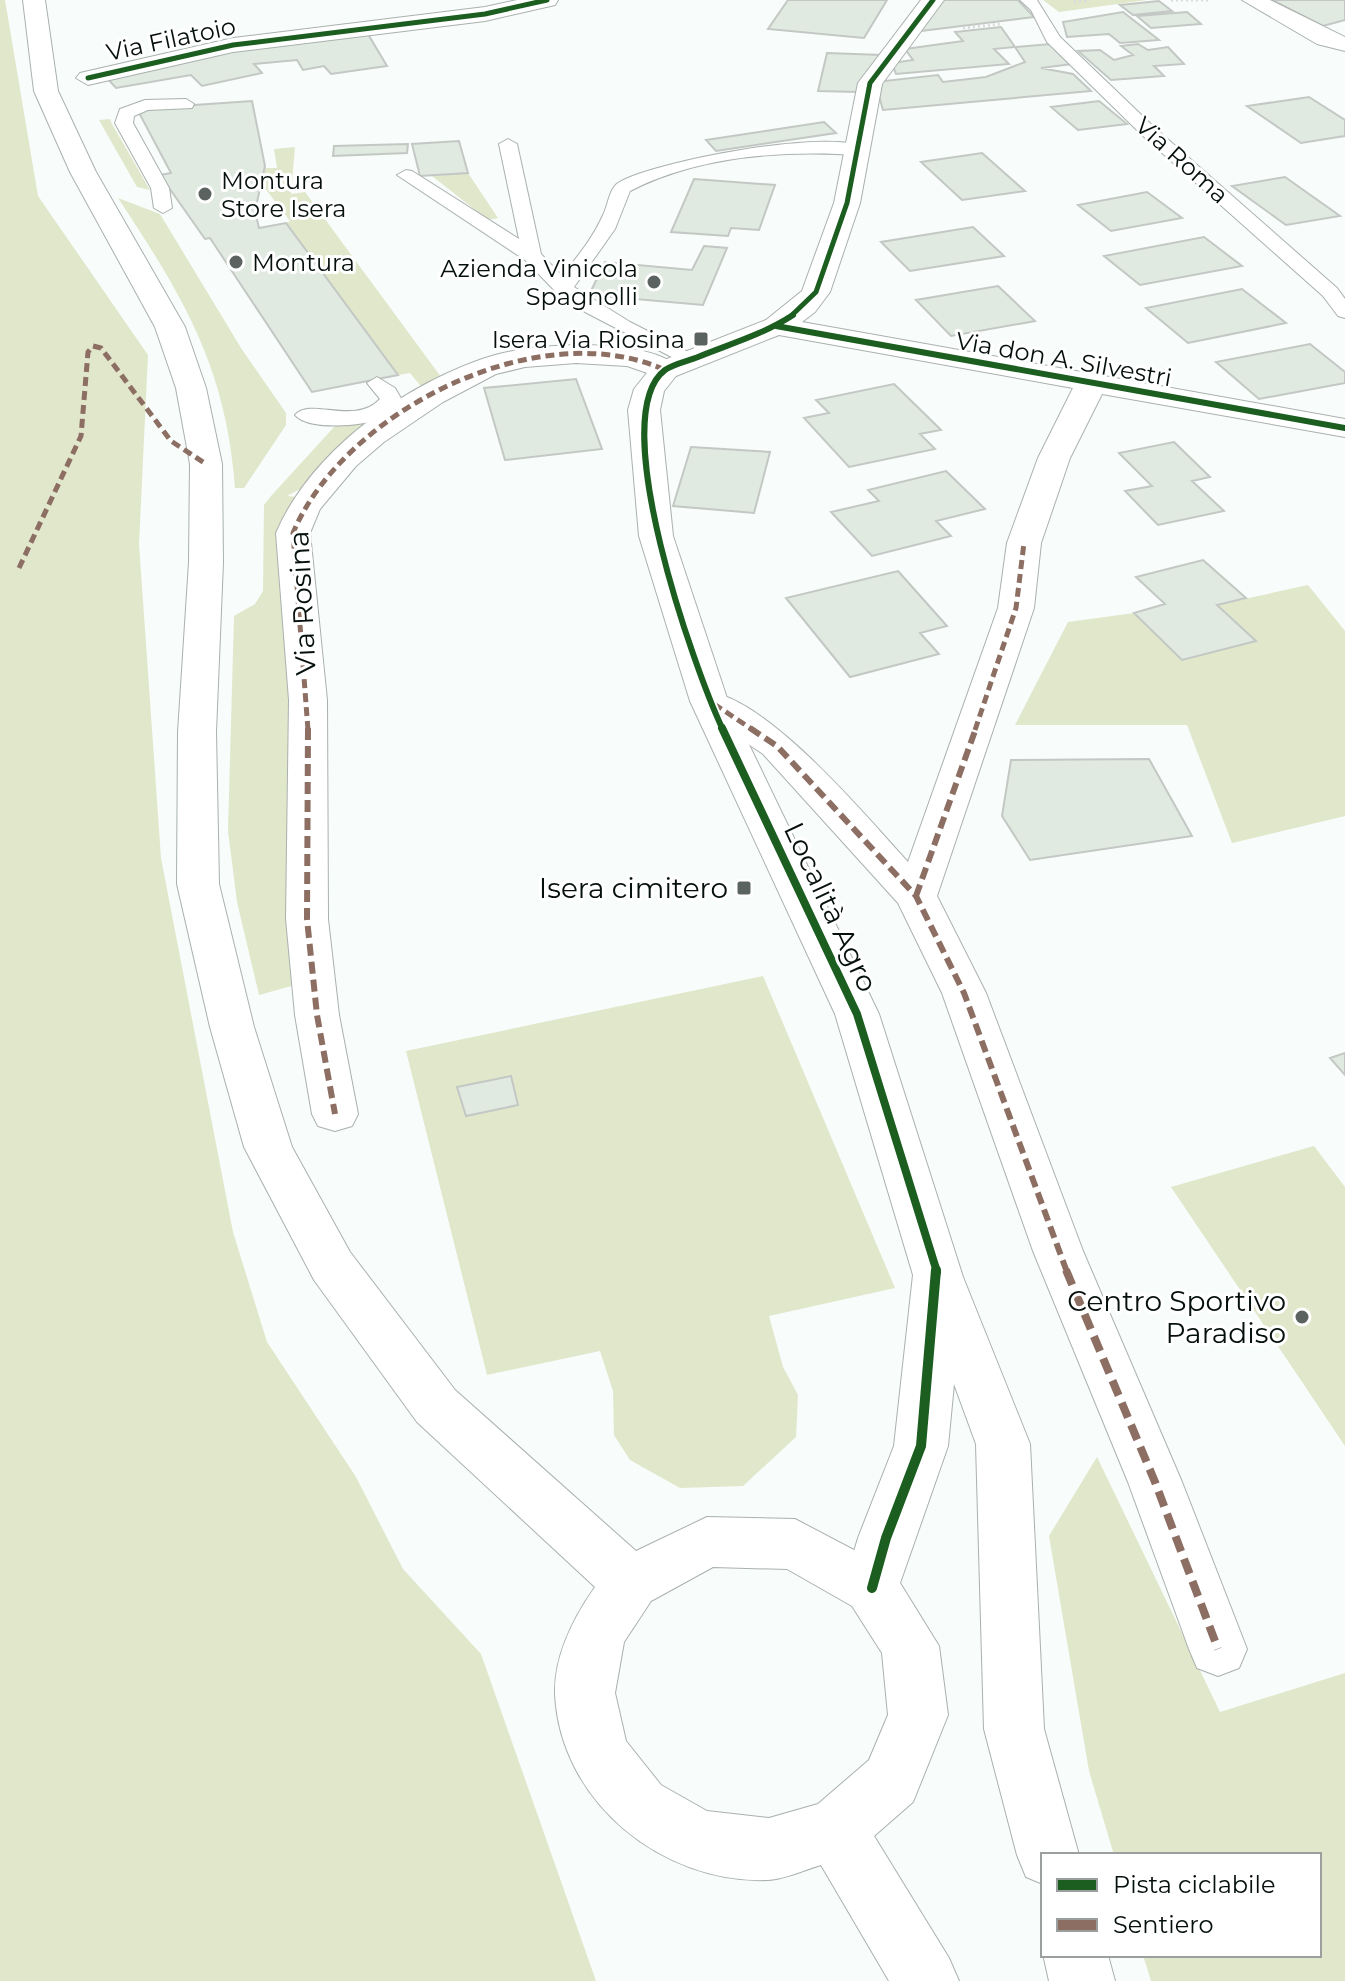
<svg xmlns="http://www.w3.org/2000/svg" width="1345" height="1981" font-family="Montserrat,sans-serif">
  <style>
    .green { fill: #e1e7cb }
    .building { fill: #e0eae1; stroke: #c3c8c4; stroke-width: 2 }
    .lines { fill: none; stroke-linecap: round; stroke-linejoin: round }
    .service-casing { stroke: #a9b1ae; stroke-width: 2 }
    .pedestrian-casing { stroke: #a9b1ae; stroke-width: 2 }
    .minor-casing { stroke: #a9b1ae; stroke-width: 2 }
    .secondary-casing { stroke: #a9b1ae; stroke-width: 2 }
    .path { stroke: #d9dbdb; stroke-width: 3; stroke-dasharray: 2 3; stroke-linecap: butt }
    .service { fill: #fefffe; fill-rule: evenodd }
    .pedestrian { fill: #fefffe; fill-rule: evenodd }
    .minor { fill: #fefffe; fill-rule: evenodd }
    .secondary { fill: #fefffe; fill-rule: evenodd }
    .quiet-far2 { stroke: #8d6e63; stroke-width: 5; stroke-dasharray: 9 5; stroke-linecap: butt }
    .quiet-far1 { stroke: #8d6e63; stroke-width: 6; stroke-dasharray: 12 6; stroke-linecap: butt }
    .quiet { stroke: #8d6e63; stroke-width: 8; stroke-dasharray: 16 8; stroke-linecap: butt }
    .cycleway-far3-casing { stroke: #fff; stroke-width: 8 }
    .cycleway-far2-casing { stroke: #fff; stroke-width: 10 }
    .cycleway-far1-casing { stroke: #fff; stroke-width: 13 }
    .cycleway-casing { stroke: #fff; stroke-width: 15 }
    .cycleway-far3 { stroke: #1b5e20; stroke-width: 5 }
    .cycleway-far2 { stroke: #1b5e20; stroke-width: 6 }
    .cycleway-far1 { stroke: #1b5e20; stroke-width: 8 }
    .cycleway { stroke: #1b5e20; stroke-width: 10 }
    .poi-dot { fill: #5a635f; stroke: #fff; stroke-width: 3 }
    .labels { text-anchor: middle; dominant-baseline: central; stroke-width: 6; stroke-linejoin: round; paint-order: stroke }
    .far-street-label { font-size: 24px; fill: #05100c; stroke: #fff }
    .far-poi-label { font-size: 24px; fill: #05100c; stroke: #fff; text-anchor: start }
    .street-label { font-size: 28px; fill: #05100c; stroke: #fff }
    .poi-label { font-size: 28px; fill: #05100c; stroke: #fff; text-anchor: end }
  </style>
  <rect width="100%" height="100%" fill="#f8fcfa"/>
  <path class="green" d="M0 0H5L38 196 148 355 139 544 161 858 233 1232 267 1342 356 1477 403 1569 481 1654 596 1981H0Z
    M1043 0H1147L1059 12Z
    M110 119 112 124 150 190 137 187 99 120Z
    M295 147 291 194 305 192 444 381 425 391 410 373 398 375 286 223 290 221 261 183 265 168H277L274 149Z
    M468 173 498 218 488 220 432 176Z
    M118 198 160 214 241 348 286 413V425L244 488H235C226 367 184 298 118 198Z
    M381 420 325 465 302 488 287 496 298 497 290 506 285 525 306 982 259 995 237 902 228 831 234 616 255 604 263 591 264 505 271 496 335 426Z
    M1308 585 1345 631V816L1232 843 1187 725H1015L1068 622 1134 613 1183 660 1255 641 1217 605Z
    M763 976 895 1288 769 1316 783 1367 798 1395 796 1437 743 1486 680 1488 630 1460 614 1435 613 1391 600 1351 487 1375 406 1051Z
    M1314 1146 1345 1187V1446L1171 1187Z
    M1097 1457 1220 1712 1345 1673V1981H1151L1143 1955H1319V1855H1114L1089 1771 1049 1536Z"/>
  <path class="building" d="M788 0H887L864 38 768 29Z
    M940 0H1018L1034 17 921 31Z
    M1272 0H1345V20L1323 26Z
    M1159 1 1172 11 1133 15 1120 5Z
    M1123 12 1159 40 1120 43 1109 34 1067 37 1063 22Z
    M1187 12 1201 24 1151 28 1137 16Z
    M1001 27 1015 47 994 49 1009 64 896 74 892 63 913 60 905 49 963 41 955 32Z
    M365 29 387 66 331 74 324 66 303 70 297 60 254 64 262 73 202 86 191 75 116 88 106 77 255 42Z
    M1051 44 1072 64 1041 68 1073 74 1091 91 883 110 875 82 938 75 943 82 986 77 1025 62 1015 47Z
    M1138 44 1148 50 1168 47 1184 64 1154 66 1164 76 1111 80 1078 51 1100 50 1114 60 1133 55 1121 46Z
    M827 53 881 55 858 92 818 91Z
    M1309 97 1345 120V136L1301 143 1247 106Z
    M252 101 265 166 255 211 259 228 286 223 398 375 312 392 210 238 205 239 160 175 171 173 137 109Z
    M1099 101 1127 124 1078 130 1051 107Z
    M824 122 836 133 716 151 706 140Z
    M459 141 468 173 420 176 412 144Z
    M408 144 407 153 333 156 334 146Z
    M982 153 1025 191 962 200 921 162Z
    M1285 177 1340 216 1286 225 1232 186Z
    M694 179 775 185 759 230 731 228 728 236 671 232Z
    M1147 192 1182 218 1111 231 1078 205Z
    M973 227 1004 256 910 271 881 242Z
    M1204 237 1242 266 1140 285 1104 256Z
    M704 246 727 248 703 305 589 295 605 262 692 270Z
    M998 286 1035 321 951 336 916 300Z
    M1242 289 1286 323 1188 343 1146 308Z
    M1310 344 1345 372V383L1259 399 1216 362Z
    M576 379 602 449 505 460 484 388Z
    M894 384 941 430 920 434 935 449 849 467 804 418 829 413 816 400Z
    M1174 442 1210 477 1192 481 1224 511 1158 525 1125 491 1152 486 1119 453Z
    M691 447 770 452 754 513 673 506Z
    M946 471 985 509 936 521 951 536 872 556 831 512 879 501 868 490Z
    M1203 560 1246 598 1217 605 1256 641 1182 660 1134 613 1165 604 1136 577Z
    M898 571 947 626 920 633 939 654 850 677 786 598Z
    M1149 759 1192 836 1030 860 1002 816 1011 760Z
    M1345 1053V1075L1330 1058Z
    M511 1076 518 1105 466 1116 457 1087Z"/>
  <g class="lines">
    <g class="service-casing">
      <path id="service" d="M1020 0H1037L1060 37 1155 128 1337 288 1345 299V318L1338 316 1323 296 1143 136 1047 42 1031 10Z
        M186 99 194 104 192 108 148 110 134 116 133 123 169 188 172 208 163 213 154 208 151 188 115 123 120 109 145 100Z
        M508 139 517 144 541 254 562 276C577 257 593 238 603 215 608 206 609 189 618 183 650 162 842 125 868 150L859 155C784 150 698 156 630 191L615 229 574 287 630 322 694 355 697 359 687 365 585 312 556 292 525 260 397 175 406 170 412 171 519 239 499 144Z
        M377 377 395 388 402 400C396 407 391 414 383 418 365 426 309 431 295 415 310 397 355 426 380 399L367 383Z"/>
    </g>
    <g class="pedestrian-casing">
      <path id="pedestrian" d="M576 345C603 345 664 347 680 370L676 376 665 379 627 366 576 363 525 367 496 374 443 402 384 442 356 466 320 509 310 533 327 700 328 919 339 1015 358 1114 352 1126 335 1131 318 1126 312 1114 295 1015 286 919 289 700 276 533C310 454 395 392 474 362 507 349 542 346 576 345Z
        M1024 533 1036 536 1041 543 1034 608 937 896 986 993 1083 1251 1182 1482 1247 1649 1239 1668 1218 1676 1197 1668 1189 1649 1128 1482 1033 1251 942 993 898 903 763 754 696 709 690 701 696 693C753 679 870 821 908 862L998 608 1007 543 1012 536Z"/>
    </g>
    <g class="minor-casing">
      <path id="minor" d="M517 0H558L555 5 485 21 233 52 88 85 76 78 80 73 233 38 485 7Z
        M921 0H944L882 84 860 203 830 292 815 312 802 322 1345 419V437L1102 394 1070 458 1041 543 1036 550 1024 553 1012 550 1007 543 1038 458 1073 388 779 335 676 376 664 391 660 410 673 536 728 701 879 1014 963 1277 1030 1444 1044 1729 1079 1855H1043V1884L1026 1877 1017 1855 984 1729 976 1444 954 1384 948 1446 892 1606 872 1614 852 1606 843 1588 858 1538 894 1446 913 1275 835 1014 690 701 639 536 628 410 634 389 654 364 766 320 802 291 834 203 858 83Z
        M1242 0H1270L1345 37V51L1317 44Z
        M1043 1954 1108 1955 1115 1981H1049Z"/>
    </g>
    <g class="secondary-casing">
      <path id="secondary" d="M23 0H45L58 91 96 172 185 327 206 388 222 464 223 562 216 732 219 884 254 1027 292 1147 350 1252 455 1390 636 1551 707 1517 795 1519 892 1570 939 1646 948 1715 913 1802 874 1836 949 1958 959 1981H889L821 1865C804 1870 785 1879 768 1880 663 1884 560 1802 555 1694 554 1655 574 1617 595 1587L417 1422 314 1280 244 1147 210 1027 177 884 178 732 189 562 190 464 176 388 155 327 70 172 34 91ZM713 1567 787 1569 852 1606 882 1653 888 1715 869 1760 818 1804 769 1818 707 1811 661 1785 626 1741 615 1693 624 1642 651 1601Z"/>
    </g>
    <path class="path" d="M1171 0H1211
      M1074 2 1089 0
      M963 28 1001 24"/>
    <use href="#service" class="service"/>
    <use href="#pedestrian" class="pedestrian"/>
    <use href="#minor" class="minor"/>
    <use href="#secondary" class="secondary"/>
    <path class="quiet-far2" d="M19 568 81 436 88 352 93 346 101 348 171 441 206 464
      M714 704 753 730
      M308 730 293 533C344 411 539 313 665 370
      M975 730 1016 608 1024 543"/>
    <path class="quiet-far1" d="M308 728 307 919 317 1015 335 1114
      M750 728 777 746 916 896 964 993 1067 1272
      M916 896 976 728"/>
    <path class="quiet" d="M1066 1270 1155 1482 1218 1649"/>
    <g class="cycleway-far3-casing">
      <path id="cycleway-far3" d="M88 78 233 45 485 14 547 0
        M790 317 816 292 847 203 870 83 933 0"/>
    </g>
    <g class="cycleway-far2-casing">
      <path id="cycleway-far2" d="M776 326 1345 428
        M723 730C695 671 604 416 665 370 673 364 688 361 698 357 730 344 764 334 793 315"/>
    </g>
    <g class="cycleway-far1-casing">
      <path id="cycleway-far1" d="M722 728 857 1014 937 1272"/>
    </g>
    <g class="cycleway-casing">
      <path id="cycleway" d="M872 1588 886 1538 921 1446 936 1270"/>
    </g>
    <use href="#cycleway-far3" class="cycleway-far3"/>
    <use href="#cycleway-far2" class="cycleway-far2"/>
    <use href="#cycleway-far1" class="cycleway-far1"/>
    <use href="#cycleway" class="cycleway"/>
  </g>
  <g class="poi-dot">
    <circle cx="205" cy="194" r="8"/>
    <circle cx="236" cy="262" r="8"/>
    <circle cx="654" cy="282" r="8"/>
    <rect x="693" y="331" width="16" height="16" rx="4"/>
    <rect x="736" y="880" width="16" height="16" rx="4"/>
    <circle cx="1302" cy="1317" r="8"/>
  </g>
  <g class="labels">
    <g class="far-street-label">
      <text transform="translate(171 39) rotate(-12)">Via Filatoio</text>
      <text transform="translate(1182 160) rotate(42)">Via Roma</text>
      <text transform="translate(1064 359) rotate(10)">Via don A. Silvestri</text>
    </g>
    <g class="far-poi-label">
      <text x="221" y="180">Montura<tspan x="221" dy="28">Store Isera</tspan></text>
      <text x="252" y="262">Montura</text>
      <text x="638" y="268" text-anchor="end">Azienda Vinicola<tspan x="638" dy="28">Spagnolli</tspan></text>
      <text x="685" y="339" text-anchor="end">Isera Via Riosina</text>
    </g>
    <g class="street-label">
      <text transform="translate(302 603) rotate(-93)">Via Rosina</text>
      <text transform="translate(831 907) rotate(65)">Località Agro</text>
    </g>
    <g class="poi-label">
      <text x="728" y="888">Isera cimitero</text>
      <text x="1286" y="1301">Centro Sportivo<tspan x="1286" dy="32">Paradiso</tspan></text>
    </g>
  </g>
  <rect x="1041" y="1853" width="280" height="104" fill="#ffffff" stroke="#9b9f9e" stroke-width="2"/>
  <rect x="1057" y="1879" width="40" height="12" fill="#1b5e20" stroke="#9b9f9e" stroke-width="2"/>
  <text x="1113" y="1893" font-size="24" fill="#05100c">Pista ciclabile</text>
  <rect x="1057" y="1919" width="40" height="12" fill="#8d6e63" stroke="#9b9f9e" stroke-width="2"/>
  <text x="1113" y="1933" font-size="24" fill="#05100c">Sentiero</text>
</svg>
